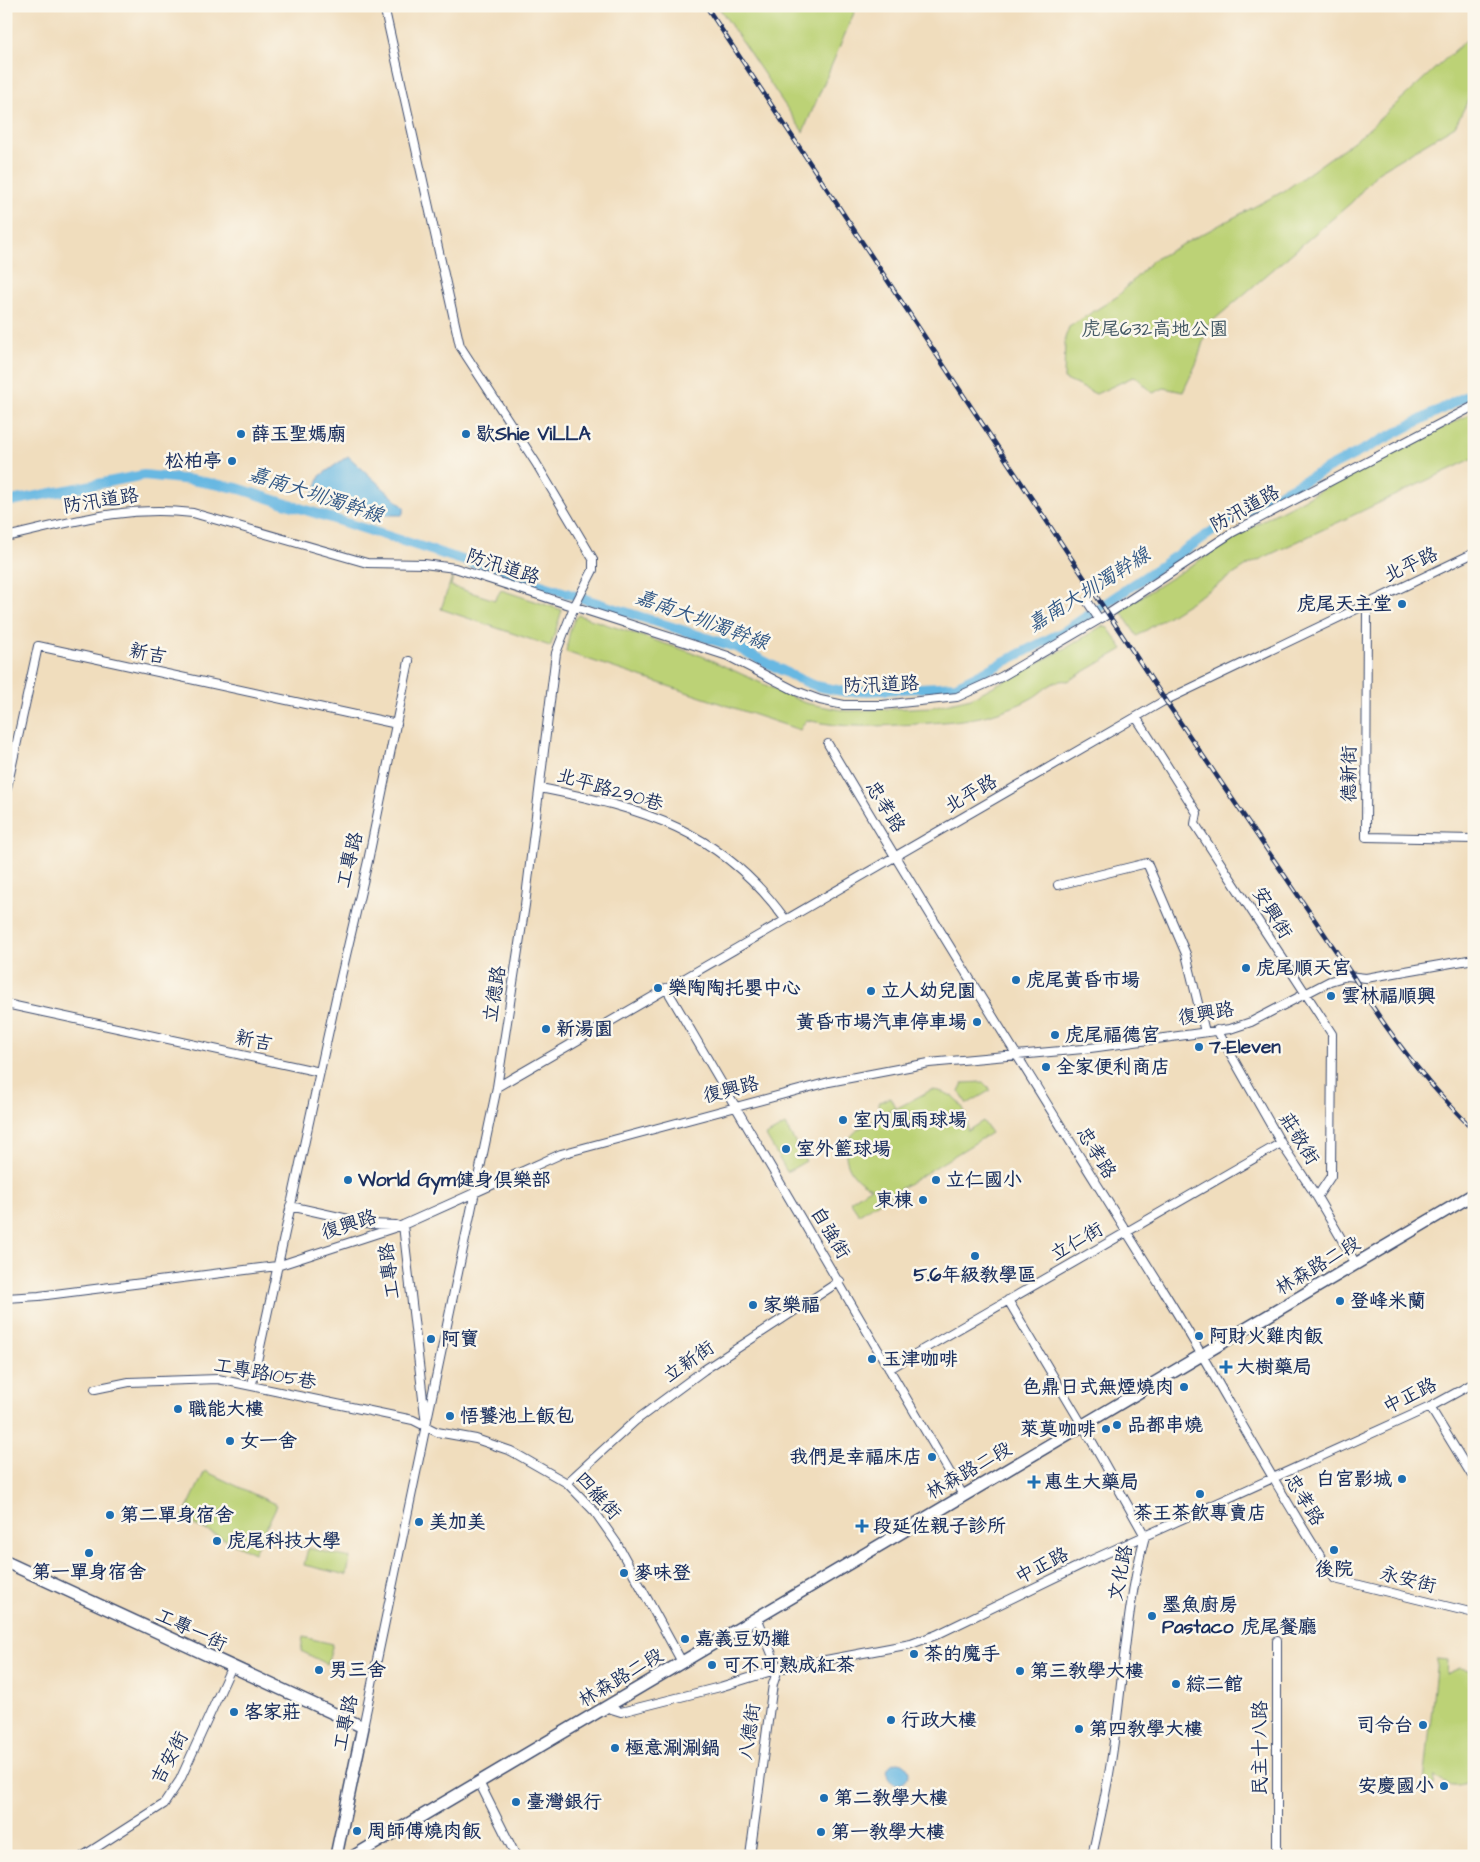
<svg xmlns="http://www.w3.org/2000/svg" width="1480" height="1862" font-family="'Architects Daughter','LXGW WenKai TC',sans-serif">
  <style>
    .green { fill: #bcd276; stroke: #6c806a }
    .water { fill: #67b8e2; stroke: #4174a0 }
    .lines { fill: none; stroke-linecap: round; stroke-linejoin: round }
    .canal { stroke: #67b8e2; stroke-width: 10 }
    .street-casing { stroke: #3b496c; stroke-width: 10 }
    .secondary-casing { stroke: #3b496c; stroke-width: 14 }
    .street { stroke: #fff; stroke-width: 8 }
    .secondary { stroke: #fff; stroke-width: 11 }
    .rail-casing { stroke: #1b2f5e; stroke-width: 4.5 }
    .rail { stroke: #fbf7ec; stroke-width: 2.5; stroke-dasharray: 8; stroke-linecap: butt }
    .poi-dot { fill: #1f6fb2; stroke: #fbf7ec; stroke-width: 2 }
    .labels { text-anchor: middle; dominant-baseline: central; stroke-width: 5; stroke-linejoin: round; paint-order: stroke }
    .park-label { font-size: 19px; fill: #435864; stroke: #fbf7ec }
    .poi-label { font-size: 19px; font-weight: bold; fill: #1b2f5e; stroke: #fbf7ec; text-anchor: start }
    .street-label { font-size: 19px; fill: #1b2f5e; stroke: #fbf7ec }
    .water-label { font-size: 20px; font-style: italic; fill: #325886; stroke: #fbf7ec }
  </style>
  <rect width="100%" height="100%" fill="#fbf7ec"/>
  <filter id="ink" filterUnits="userSpaceOnUse"><feTurbulence type="fractalNoise" baseFrequency=".02" numOctaves="2"/><feDisplacementMap in="SourceGraphic" scale="10" xChannelSelector="R" yChannelSelector="G"/><feConvolveMatrix kernelMatrix="1 2 1 2 8 2 1 2 1" color-interpolation-filters="sRGB"/></filter>
  <filter id="wash" filterUnits="userSpaceOnUse"><feTurbulence type="fractalNoise" baseFrequency=".0096" numOctaves="4" result="noise"/><feDisplacementMap in="SourceGraphic" scale="20" xChannelSelector="R" yChannelSelector="G"/><feGaussianBlur stdDeviation="1.12" result="paint"/><feColorMatrix in="noise" values="0 0 0 0 0 0 0 0 0 0 0 0 0 0 0 0 0 1.4 0 .05"/><feComposite in="paint" operator="in"/></filter>
  <g filter="url(#wash)">
    <rect width="100%" height="100%" fill="#f0ddbd"/>
    <path class="green" d="M718 6H857L803 132Z
      M1474 33V89L1455 126 1378 172 1352 202 1208 325 1197 362 1183 392 1164 388 1153 393 1135 376 1096 394 1064 379 1065 338 1069 327 1118 296 1153 260 1284 191 1362 135Z
      M1474 412V458L1250 564 1137 636 1120 610 1267 518Z
      M453 574 451 586 495 600 501 590 562 610 551 645 550 646 441 609Z
      M578 615 702 656 805 703 847 711 932 707 971 698 1068 647 1102 626 1108 628 1123 649 1068 681C1053 678 1043 692 1032 698 1020 705 1005 710 992 714 968 721 941 722 917 724 877 726 846 729 806 720L800 730 566 652C568 641 570 622 578 615Z
      M983 1082 991 1090 967 1104 959 1091 963 1083Z
      M931 1090C954 1091 970 1108 967 1131L983 1121 991 1133 859 1214 850 1201 871 1187C846 1178 835 1145 860 1128Z
      M890 1097 895 1107 881 1114 878 1103Z
      M785 1125 806 1161 787 1172 766 1136Z
      M205 1471 277 1505 254 1553 182 1519Z
      M308 1548 350 1558 347 1575 304 1565Z
      M303 1637 333 1644 327 1664 301 1651Z
      M1437 1659 1447 1660 1446 1674 1460 1668 1474 1671V1779C1461 1788 1446 1787 1435 1776L1434 1785 1424 1784Z"/>
    <path class="water" d="M348 456 405 508 402 515H366L311 498 320 476Z
      M887 1773a11 11 0 1 1 22 0a11 11 0 1 1-22 0Z"/>
    <g class="lines">
      <path class="canal" d="M6 502 144 475 191 480 237 488 738 648 799 679 816 686 847 692 956 686 1065 631 1229 520 1474 392"/>
    </g>
  </g>
  <g filter="url(#ink)">
    <g class="lines">
      <g class="street-casing">
        <path id="street" d="M384 6 460 346 536 463 593 559V570L574 607 556 653 525 905 497 1087 426 1425
          M6 537C72 522 125 505 193 513L367 563 424 564 455 568 728 656 796 691 820 700 844 705H882L957 697 1001 677 1105 616 1233 532 1474 406
          M1087 601 1099 619
          M1367 604 1366 837 1474 839
          M1136 717 1197 813 1195 824 1332 1034 1331 1176 1317 1197
          M828 744C937 929 1051 1110 1164 1292 1223 1387 1274 1486 1335 1579L1474 1613
          M540 788C643 808 721 830 785 919
          M6 792 38 646 397 724
          M1058 885 1147 863 1186 954 1205 1032
          M666 988 963 1495
          M6 1004 320 1072
          M1217 1030 1281 1143 1317 1197 1356 1264
          M497 1087 1162 702 1474 553
          M290 1206 371 1224 396 1225
          M6 1298 39 1296 277 1266 403 1225 561 1154 829 1082 929 1063 1083 1049 1230 1029 1251 1022 1330 981 1347 976 1366 978 1474 959
          M1008 1300 1090 1438 1145 1536C1125 1610 1123 1687 1111 1762 1106 1794 1099 1825 1092 1856
          M889 1369 1281 1143
          M252 1384 336 998 368 861 409 661
          M95 1389 129 1382 218 1379 413 1420 437 1432 476 1439 511 1451 567 1483 595 1512 616 1542 682 1662
          M1430 1407 1474 1479
          M567 1483 635 1421 704 1370 840 1281
          M1277 1641V1856
          M605 1707 621 1712 720 1687 778 1669 911 1644 936 1635 1087 1562 1430 1407 1474 1383
          M363 1727 426 1425 403 1225
          M479 1782 516 1856
          M83 1856 164 1804 180 1780 231 1668
          M750 1856 773 1684 778 1669 757 1617"/>
      </g>
      <g class="secondary-casing">
        <path id="secondary" d="M6 1562 363 1727 336 1856
          M354 1856 1474 1194"/>
      </g>
      <use href="#street" class="street"/>
      <use href="#secondary" class="secondary"/>
      <g class="rail-casing">
        <path id="rail" d="M706 6 1165 700 1353 976C1387 1032 1427 1084 1474 1130"/>
      </g>
      <use href="#rail" class="rail"/>
    </g>
  </g>
  <g class="poi-dot">
    <circle cx="241" cy="434" r="5"/>
    <circle cx="466" cy="434" r="5"/>
    <circle cx="232" cy="461" r="5"/>
    <circle cx="1402" cy="604" r="5"/>
    <circle cx="1246" cy="968" r="5"/>
    <circle cx="1016" cy="980" r="5"/>
    <circle cx="658" cy="988" r="5"/>
    <circle cx="871" cy="991" r="5"/>
    <circle cx="1331" cy="996" r="5"/>
    <circle cx="977" cy="1022" r="5"/>
    <circle cx="546" cy="1029" r="5"/>
    <circle cx="1055" cy="1035" r="5"/>
    <circle cx="1199" cy="1047" r="5"/>
    <circle cx="1046" cy="1067" r="5"/>
    <circle cx="843" cy="1120" r="5"/>
    <circle cx="786" cy="1149" r="5"/>
    <circle cx="348" cy="1180" r="5"/>
    <circle cx="936" cy="1180" r="5"/>
    <circle cx="923" cy="1200" r="5"/>
    <circle cx="975" cy="1256" r="5"/>
    <circle cx="1340" cy="1301" r="5"/>
    <circle cx="753" cy="1305" r="5"/>
    <circle cx="1199" cy="1336" r="5"/>
    <circle cx="431" cy="1339" r="5"/>
    <circle cx="872" cy="1359" r="5"/>
    <path d="M1223.5 1359.5h5v5h5v5h-5v5h-5v-5h-5v-5h5z"/>
    <circle cx="1184" cy="1387" r="5"/>
    <circle cx="178" cy="1409" r="5"/>
    <circle cx="450" cy="1416" r="5"/>
    <circle cx="1117" cy="1425" r="5"/>
    <circle cx="1106" cy="1429" r="5"/>
    <circle cx="230" cy="1441" r="5"/>
    <circle cx="932" cy="1457" r="5"/>
    <circle cx="1402" cy="1479" r="5"/>
    <path d="M1031.5 1474.5h5v5h5v5h-5v5h-5v-5h-5v-5h5z"/>
    <circle cx="1200" cy="1494" r="5"/>
    <circle cx="110" cy="1515" r="5"/>
    <circle cx="419" cy="1522" r="5"/>
    <path d="M859.5 1518.5h5v5h5v5h-5v5h-5v-5h-5v-5h5z"/>
    <circle cx="217" cy="1541" r="5"/>
    <circle cx="1334" cy="1550" r="5"/>
    <circle cx="89" cy="1553" r="5"/>
    <circle cx="624" cy="1573" r="5"/>
    <circle cx="1152" cy="1616" r="5"/>
    <circle cx="685" cy="1639" r="5"/>
    <circle cx="914" cy="1654" r="5"/>
    <circle cx="712" cy="1665" r="5"/>
    <circle cx="319" cy="1670" r="5"/>
    <circle cx="1020" cy="1671" r="5"/>
    <circle cx="1176" cy="1684" r="5"/>
    <circle cx="234" cy="1712" r="5"/>
    <circle cx="891" cy="1720" r="5"/>
    <circle cx="1423" cy="1725" r="5"/>
    <circle cx="1079" cy="1729" r="5"/>
    <circle cx="615" cy="1748" r="5"/>
    <circle cx="1444" cy="1786" r="5"/>
    <circle cx="824" cy="1798" r="5"/>
    <circle cx="516" cy="1802" r="5"/>
    <circle cx="357" cy="1831" r="5"/>
    <circle cx="821" cy="1832" r="5"/>
  </g>
  <g class="labels">
    <g class="park-label">
      <text x="1155" y="329">虎尾632高地公園</text>
    </g>
    <g class="poi-label">
      <text x="251" y="434">薛玉聖媽廟</text>
      <text x="476" y="434">歇Shie ViLLA</text>
      <text x="222" y="461" text-anchor="end">松柏亭</text>
      <text x="1392" y="604" text-anchor="end">虎尾天主堂</text>
      <text x="1256" y="968">虎尾順天宮</text>
      <text x="1026" y="980">虎尾黃昏市場</text>
      <text x="668" y="988">樂陶陶托嬰中心</text>
      <text x="881" y="991">立人幼兒園</text>
      <text x="1341" y="996">雲林福順興</text>
      <text x="967" y="1022" text-anchor="end">黃昏市場汽車停車場</text>
      <text x="556" y="1029">新湯園</text>
      <text x="1065" y="1035">虎尾福德宮</text>
      <text x="1209" y="1047">7-Eleven</text>
      <text x="1056" y="1067">全家便利商店</text>
      <text x="853" y="1120">室內風雨球場</text>
      <text x="796" y="1149">室外籃球場</text>
      <text x="358" y="1180">World Gym健身俱樂部</text>
      <text x="946" y="1180">立仁國小</text>
      <text x="913" y="1200" text-anchor="end">東棟</text>
      <text x="975" y="1275" text-anchor="middle">5.6年級教學區</text>
      <text x="1350" y="1301">登峰米蘭</text>
      <text x="763" y="1305">家樂福</text>
      <text x="1209" y="1336">阿財火雞肉飯</text>
      <text x="441" y="1339">阿寶</text>
      <text x="882" y="1359">玉津咖啡</text>
      <text x="1236" y="1367">大樹藥局</text>
      <text x="1174" y="1387" text-anchor="end">色鼎日式無煙燒肉</text>
      <text x="188" y="1409">職能大樓</text>
      <text x="460" y="1416">悟饕池上飯包</text>
      <text x="1127" y="1425">品都串燒</text>
      <text x="1096" y="1429" text-anchor="end">萊莫咖啡</text>
      <text x="240" y="1441">女一舍</text>
      <text x="922" y="1457" text-anchor="end">我們是幸福床店</text>
      <text x="1392" y="1479" text-anchor="end">白宮影城</text>
      <text x="1044" y="1482">惠生大藥局</text>
      <text x="1200" y="1513" text-anchor="middle">茶王茶飲專賣店</text>
      <text x="120" y="1515">第二單身宿舍</text>
      <text x="429" y="1522">美加美</text>
      <text x="873" y="1526">段延佐親子診所</text>
      <text x="227" y="1541">虎尾科技大學</text>
      <text x="1334" y="1569" text-anchor="middle">後院</text>
      <text x="89" y="1572" text-anchor="middle">第一單身宿舍</text>
      <text x="634" y="1573">麥味登</text>
      <text x="1162" y="1605">墨魚廚房<tspan x="1162" dy="22">Pastaco 虎尾餐廳</tspan></text>
      <text x="695" y="1639">嘉義豆奶攤</text>
      <text x="924" y="1654">茶的魔手</text>
      <text x="722" y="1665">可不可熟成紅茶</text>
      <text x="329" y="1670">男三舍</text>
      <text x="1030" y="1671">第三教學大樓</text>
      <text x="1186" y="1684">綜二館</text>
      <text x="244" y="1712">客家莊</text>
      <text x="901" y="1720">行政大樓</text>
      <text x="1413" y="1725" text-anchor="end">司令台</text>
      <text x="1089" y="1729">第四教學大樓</text>
      <text x="625" y="1748">極意涮涮鍋</text>
      <text x="1434" y="1786" text-anchor="end">安慶國小</text>
      <text x="834" y="1798">第二教學大樓</text>
      <text x="526" y="1802">臺灣銀行</text>
      <text x="367" y="1831">周師傅燒肉飯</text>
      <text x="831" y="1832">第一教學大樓</text>
    </g>
    <g class="street-label">
      <text transform="translate(101 501) rotate(-9)">防汛道路</text>
      <text transform="translate(1245 509) rotate(-29)">防汛道路</text>
      <text transform="translate(1411 565) rotate(-25)">北平路</text>
      <text transform="translate(503 567) rotate(18)">防汛道路</text>
      <text transform="translate(148 654) rotate(12)">新吉</text>
      <text transform="translate(881 685) rotate(-2)">防汛道路</text>
      <text transform="translate(1349 774) rotate(-90)">德新街</text>
      <text transform="translate(610 790) rotate(16)">北平路290巷</text>
      <text transform="translate(971 794) rotate(-30)">北平路</text>
      <text transform="translate(885 807) rotate(58)">忠孝路</text>
      <text transform="translate(350 860) rotate(-76)">工專路</text>
      <text transform="translate(1272 913) rotate(58)">安興街</text>
      <text transform="translate(495 994) rotate(-81)">立德路</text>
      <text transform="translate(1206 1014) rotate(-10)">復興路</text>
      <text transform="translate(254 1041) rotate(12)">新吉</text>
      <text transform="translate(731 1090) rotate(-14)">復興路</text>
      <text transform="translate(1299 1139) rotate(58)">莊敬街</text>
      <text transform="translate(1096 1153) rotate(58)">忠孝路</text>
      <text transform="translate(349 1225) rotate(-18)">復興路</text>
      <text transform="translate(830 1233) rotate(59)">自強街</text>
      <text transform="translate(1077 1242) rotate(-30)">立仁街</text>
      <text transform="translate(1318 1266) rotate(-31)">林森路二段</text>
      <text transform="translate(390 1271) rotate(-97)">工專路</text>
      <text transform="translate(689 1362) rotate(-35)">立新街</text>
      <text transform="translate(265 1374) rotate(10)">工專路105巷</text>
      <text transform="translate(1410 1396) rotate(-26)">中正路</text>
      <text transform="translate(969 1471) rotate(-30)">林森路二段</text>
      <text transform="translate(598 1496) rotate(48)">四維街</text>
      <text transform="translate(1304 1500) rotate(58)">忠孝路</text>
      <text transform="translate(1042 1566) rotate(-27)">中正路</text>
      <text transform="translate(1121 1573) rotate(-79)">文化路</text>
      <text transform="translate(1408 1580) rotate(14)">永安街</text>
      <text transform="translate(191 1630) rotate(25)">工專一街</text>
      <text transform="translate(621 1678) rotate(-31)">林森路二段</text>
      <text transform="translate(346 1723) rotate(-78)">工專路</text>
      <text transform="translate(750 1732) rotate(-82)">八德街</text>
      <text transform="translate(1260 1748) rotate(-90)">民主十八路</text>
      <text transform="translate(170 1758) rotate(-62)">吉安街</text>
    </g>
    <g class="water-label">
      <text transform="translate(316 495) rotate(18)">嘉南大圳濁幹線</text>
      <text transform="translate(1089 590) rotate(-32)">嘉南大圳濁幹線</text>
      <text transform="translate(702 620) rotate(20)">嘉南大圳濁幹線</text>
    </g>
  </g>
  <rect width="1480" height="1862" fill="none" stroke="#fbf7ec" stroke-width="25"/>
</svg>
